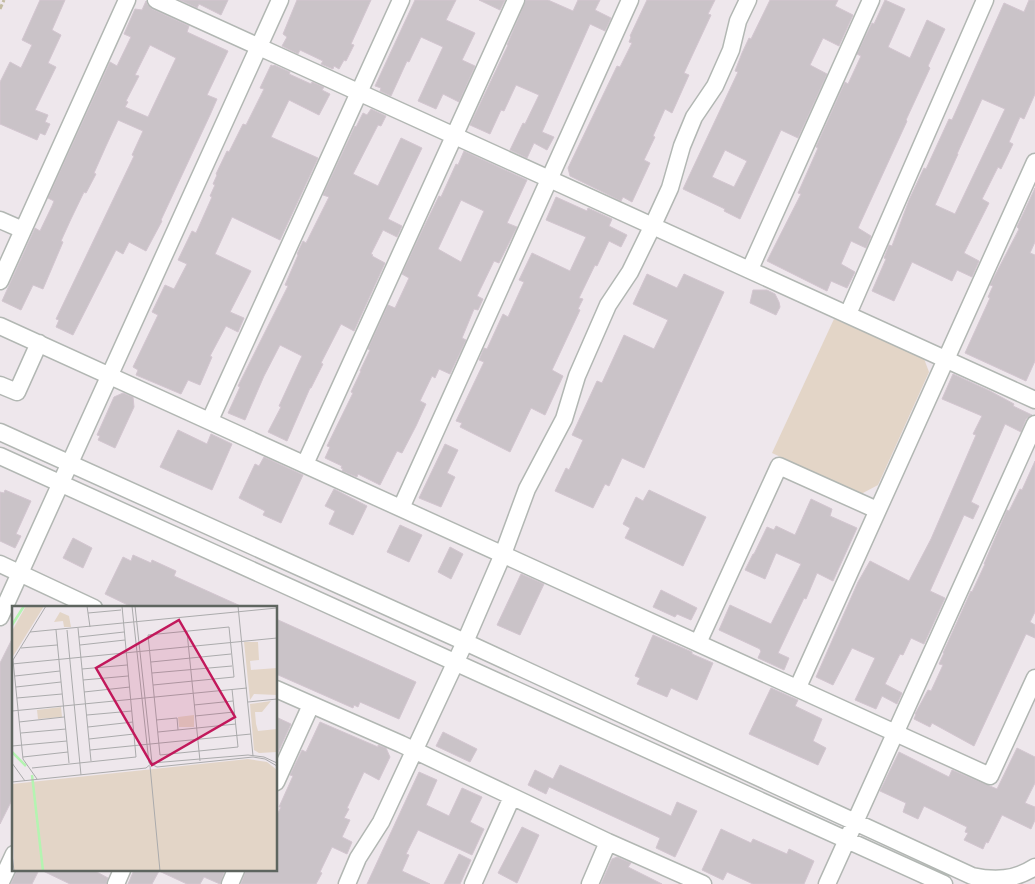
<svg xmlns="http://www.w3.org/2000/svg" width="1035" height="884" font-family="Inter,sans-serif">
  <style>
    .green { fill: #e3d5c7 }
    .building { fill: #cac3c8; stroke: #d3c6d0; fill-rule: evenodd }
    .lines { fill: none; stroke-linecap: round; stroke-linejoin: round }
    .minor-casing { stroke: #b2b7b3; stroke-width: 19 }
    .path { stroke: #c3bca1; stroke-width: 3; stroke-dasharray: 5 2.5; stroke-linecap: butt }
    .minor { stroke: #fff; stroke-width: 16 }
    .inset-river { fill: none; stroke: #b4f4b1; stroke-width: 2.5 }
    .inset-road { fill: none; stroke: #ababac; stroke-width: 1 }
    .view { fill: #c2185b; fill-opacity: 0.15; stroke: #c2185b; stroke-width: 2.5 }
    .inset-edge { fill: none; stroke: #5e655f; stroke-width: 2.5 }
  </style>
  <rect width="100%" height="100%" fill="#eee7ec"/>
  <path class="green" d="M834 319 923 356 929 372 878 485 861 494 772 453Z"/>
  <path class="building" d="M40 0H65L52 30 61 35 48 63 56 67 35 110 48 115 45 122 50 124 45 135 40 133 37 140 0 124V82L10 62 21 68 32 45 22 40Z
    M180 0H228L221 15 199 4 197 8Z
    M297 0H371L351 44 354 45 346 61 344 60 339 69 334 66 333 69 321 64 323 61 300 50 298 54 282 46 287 37 283 34Z
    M415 0H456L446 20 475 33 462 60 475 66 459 102 443 94 436 109 418 101 443 47 421 37 409 62 407 61 391 96 380 91 381 88 375 86Z
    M479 0H505L500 10Z
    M526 0H548L573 11 578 0H600L595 10 611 18 605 31 590 24 542 132 554 137 547 150 534 143 527 158 510 150 523 123 525 124 539 95 516 85 504 111 501 110 490 134 470 125 508 45H507Z
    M647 0H715L708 14 711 15 684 73 689 75 672 113 665 109 653 136 655 137 644 160 650 163 632 202 623 197 621 201 570 176 568 168 617 66 620 67 632 43 629 42 631 37 630 36Z
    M770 0H838L835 6 853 15 839 46 823 38 810 65 827 74 798 138 781 130 740 219 724 211 725 209 683 189 738 72 735 71 742 53 749 38 751 39ZM725 150 747 161 734 187 712 177Z
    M885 0 905 9 888 47 910 58 927 20 945 29 928 66 930 68 906 120 907 121 858 228 871 236 866 248 851 241 841 264 855 272 847 288 831 281 827 291 767 261 801 194 798 193 818 148 816 147 845 82 848 84 861 56 857 54 872 23 874 24Z
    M1029 0H1035V94L1024 119 1020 117 1009 142 1013 144 1001 169 998 167 982 199 989 203 964 253 979 261 972 277 957 270 952 281 912 262 894 301 872 291 886 259 884 258 889 245 892 246 909 200 924 168 926 169 949 119 952 120 1004 3 1024 12ZM982 99 1005 109 955 214 935 205 958 154H957Z
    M146 1 148 5 152 9 189 26 187 32 228 51 207 95 217 99 210 115 161 220 162 221 146 251 129 242 123 254 116 250 73 335 56 327 59 320 56 319 134 156 132 155 143 131 118 120 106 146 94 173 96 174 86 193 84 192 71 219 61 241 63 242 43 289 33 285 21 310 2 301 35 228 40 231 52 206 54 201 48 198 110 62 117 66 131 37 124 34 135 9 142 10ZM150 45 176 58 148 117 125 107 128 102 126 101 139 76 135 75Z
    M271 65 273 66 274 65 290 72 289 74 311 84 312 82 324 87 322 90 330 94 319 115 289 100 271 137 318 158 280 240 232 217 215 254 251 271 230 312 244 318 238 332 226 326 210 356 212 357 200 385 188 380 181 394 136 375 138 370 133 367 158 315 152 312 165 285 174 289 187 264 178 260 192 231 196 233 212 197 210 196 215 185 213 184 217 175 216 174 227 151 229 152 243 124 246 125 264 89 260 88Z
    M371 109 386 116 381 126 378 125 353 174 378 186 401 138 422 148 388 219 402 226 397 237 383 230 371 254 373 255 372 256 385 263 354 331 341 324 321 363 323 364 311 388H310L287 441 268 432 281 407 279 406 302 356 280 345 264 376 245 420 228 413 240 387 238 386 288 286 285 285 298 255 297 254 303 241 306 243 329 197 323 195 355 126 356 127 363 113 367 115Z
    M464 151 527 180 507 223 517 227 499 263 494 261 477 296 483 299 478 310 474 309 462 338 466 340 450 374 439 369 435 378 432 376 420 401 426 404 416 426 402 453 397 451 380 485 358 474 357 477 342 471 343 469 341 468 342 466 325 458 330 447 327 446 353 393 351 392 361 371H360L370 350 368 349 388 305 395 308 409 278 402 274 420 235 439 196 441 197 456 164 458 165ZM461 200 484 211 461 262 438 249Z
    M1035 188V242L1030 253 1035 255V361L1026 381 965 353 990 298 988 297 993 286 990 285 1019 229 1017 227Z
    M556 197 587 211 588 208 612 219 609 226 627 235 621 247 609 241 597 266 595 265 579 298 583 299 578 309 580 310 552 370 563 376 545 415 531 408 510 452 460 427 462 423 456 421 484 362 479 360 484 348 487 349 503 314 508 317 524 282 519 280 532 253 570 271 586 237 546 220Z
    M647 274 677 288 684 274 724 292 644 468 622 458 609 486 605 484 593 508 555 491 566 468 569 470 583 440 572 435 597 381 602 383 624 335 654 349 668 320 633 304Z
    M753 290H767L775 294 779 302 780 307 776 315 750 303Z
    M953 374 990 391 1014 404 1013 406 1032 415 1026 419 1021 432 1005 424 971 502 979 506 973 519 964 515 930 591 945 598 924 644 911 638 903 655 900 654 885 684 902 693 897 704 882 696 876 709 855 700 875 658 852 648 833 685 816 677 858 582 870 561 909 581 931 539 976 435 973 434 982 416 942 399Z
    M123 393 133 397 134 407 115 448 98 440 100 436 97 435 114 397Z
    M178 430 207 444 211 434 232 444 212 490 160 467Z
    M445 444 458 450 447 473 455 477 441 507 419 498Z
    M264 457 303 475 281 523 263 515 265 511 239 498 255 464 259 466Z
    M1035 461V612L1030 622 1035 625V638L1026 634 974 746 932 723 930 727 914 719 916 714H915L928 690 931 691 943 665 939 664 944 653H943L971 591 972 592 985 564H984L1007 510 1009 511 1020 489 1022 490Z
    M334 489 367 506 353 535 329 524 335 511 325 506Z
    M5 490 31 501 16 534 21 536 15 548 0 541V492L4 493Z
    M649 490 706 517 683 566 625 538 630 528 623 524 636 497 643 501Z
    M811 499 832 509 830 516 857 528 833 581 817 573 806 599 804 598 778 653 789 658 784 670 758 658 761 651 760 650V649L719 630 730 605 771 624 801 564 776 553 765 579 745 570 753 554H754L767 527 774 530 776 526 795 535Z
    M400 525 422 535 409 562 387 552Z
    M73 538 92 548 83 568 63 558Z
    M450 547 463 554 451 579 438 572Z
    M133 555 151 563 152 560 176 571 174 576 245 608H134L105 594 123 557 131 561Z
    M521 574 544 584 520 635 497 625Z
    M661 590 697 608 691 620 677 614 675 617 653 607Z
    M276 619 416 682 399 719 360 702 358 707 354 705 353 708 276 674Z
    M14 635V796L0 824V663Z
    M653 635 692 652V654L713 663 697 700 671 688 667 697 637 684 640 678 635 676Z
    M771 688 798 700 795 706 822 719 813 741 826 748 818 765 749 734Z
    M276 717 291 724 276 757Z
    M320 722 378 747V745L386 748 390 757 379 780 364 772 347 808 349 809 344 818 350 820 342 837 352 842 347 854 332 847 320 872 322 873 316 884H241L246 870H276V817L281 807H279L293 776 290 775 302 750 306 752Z
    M443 732 477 749 470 762 436 746Z
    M1017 748 1035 757V783L1025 803 1035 807V820L1031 829 1002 815 988 843 986 842 983 849 964 840 968 833 965 832 967 827 924 806 918 819 903 812 906 803 880 791 899 752 949 777 952 770 997 789Z
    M560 765 671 816 677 802 697 811 675 857 656 848 660 838 549 787 546 794 528 785 535 770 553 779Z
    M419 772 437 780 426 805 449 816 462 788 482 797 470 822 484 829 472 855 418 830 406 854 409 855 402 871 430 884H367Z
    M522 827 539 835 517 883 498 873Z
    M721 829 751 843 753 839 787 854 789 849 814 861 804 884H753L727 872 723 880 702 870Z
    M459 854 471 860 460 884H444Z
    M617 857 631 863 628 867 662 884H601L612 859Z
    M17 870H39L32 884H11Z
    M41 870H93L108 878 106 884H70Z
    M134 870H225L220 884 204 877 200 884H187L159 871 152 884H128Z"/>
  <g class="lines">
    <g class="minor-casing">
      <path id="minor" d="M156 0 1035 400
        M0 220 23 230
        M750 269 871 0
        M0 281 127 0
        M848 314 985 0
        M0 326 990 776 1035 678
        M0 385 17 392 39 343
        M210 420 401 0
        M0 432 465 642 972 876C995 881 1015 880 1035 867
        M0 456 944 884
        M305 464 516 0
        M401 508 630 0
        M0 564 94 608
        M0 617 280 0
        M698 643 779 466 877 510
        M798 687 1035 162
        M276 689 401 744 608 842 703 884
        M276 782 311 705
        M0 884 14 854
        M116 884 122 870
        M230 884 236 870
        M347 884 358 858 381 822 465 642 503 554 527 489 564 419 577 376 608 305 630 272 653 225 670 188 682 146 694 117 715 86 731 50 738 21 748 0
        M473 884 512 797
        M590 884 608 842
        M827 884 1035 424"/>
    </g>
    <path class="path" d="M0 9 4 0"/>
    <use href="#minor" class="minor"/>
  </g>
  <g transform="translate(12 606)">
    <rect width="265" height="265" fill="#eee7ec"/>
    <path d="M14 0H32L0 52V25ZM48 6 57 10 59 21H52L51 15 42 16ZM232 36H246L247 54 238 55 239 64 265 62V89L242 88 238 94ZM259 95 250 106H243L244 118 246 125 265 123V146L247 147 242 144 238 98ZM49 101 50 111 26 113 25 104ZM182 109V121H167L166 111ZM236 153 255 156 265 164V265H2L0 178Z" fill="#e3d5c7"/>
    <path class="inset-river" d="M0 19 12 0M0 146 14 160M20 169 31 265"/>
    <path class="inset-road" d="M75 0 78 21M120 0 137 157 145 161 241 151 253 153 265 160M123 0 140 157M226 0 241 150M76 7 109 4M66 22 79 155M44 24 57 157M55 24 69 169M18 26 265 2M175 26 188 155M67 31 112 26M68 39 113 34M9 42 45 39M139 56 219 48M0 58 265 32M70 63 115 59M140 67 220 60M3 70 48 65M71 74 116 70M141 79 222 71 217 21 136 29 148 149 226 141 220 83M4 81 49 76M72 86 118 81M5 92 50 88M236 96 265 93M182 99 221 95M0 105 235 82M75 109 120 105M183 110 222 106M144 114 165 112 166 124M7 116 52 111M76 121 121 116M146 126 224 118M9 127 54 123M77 133 122 128M0 140 55 135M78 144 239 128M11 151 56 146M0 157 13 175M138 160 148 265M20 162 124 151 110 0M25 173 11 153 1 54 34 0M0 176 134 162 140 157 236 149 252 151 265 157M0 248 2 265"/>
    <path class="view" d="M167 14 223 111 140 159 84 62Z"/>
    <rect width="265" height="265" class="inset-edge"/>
  </g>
</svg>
